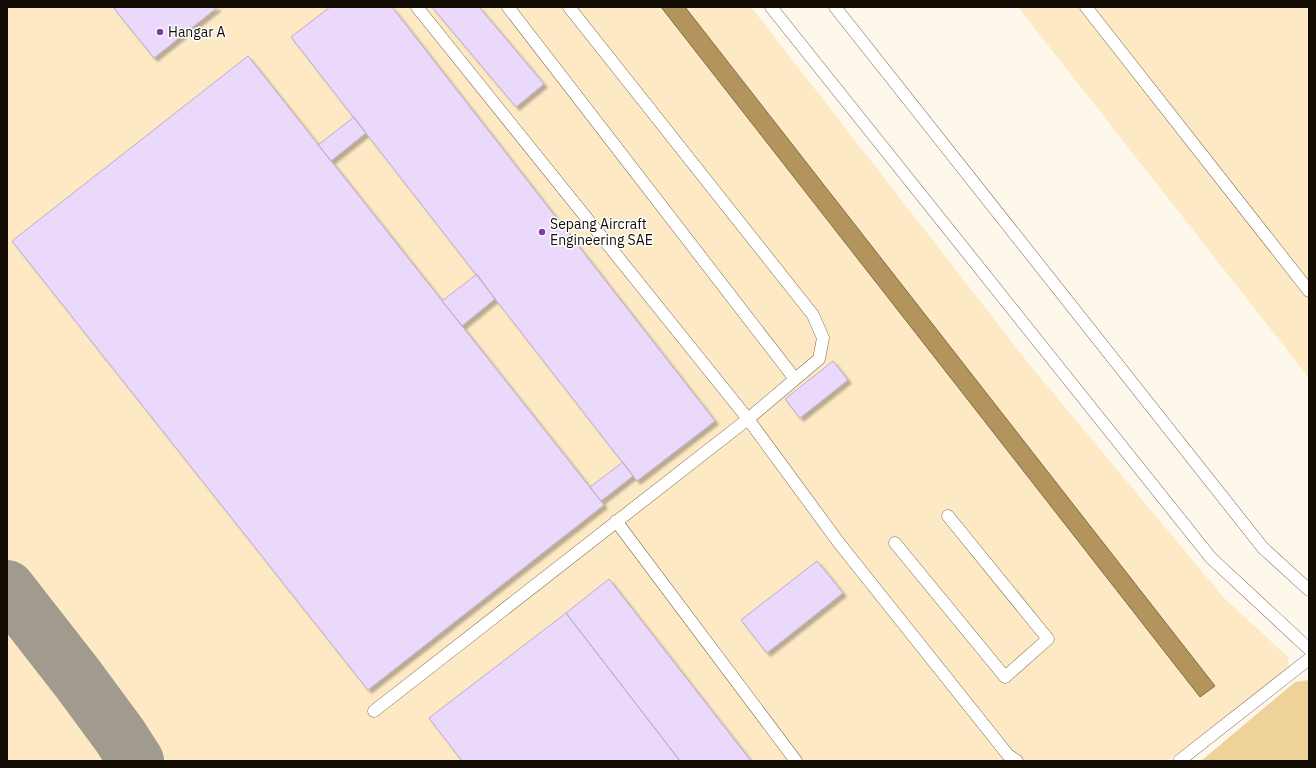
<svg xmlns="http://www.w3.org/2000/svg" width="1316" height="768" font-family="'IBM Plex Sans',sans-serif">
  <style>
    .built { fill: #fee9c5 }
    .green { fill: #efd19a }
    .water { fill: #b2945c; stroke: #826c42 }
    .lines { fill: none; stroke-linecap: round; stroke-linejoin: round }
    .taxiway { stroke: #a09a8f; stroke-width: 56 }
    .building { fill: #ead9fa; stroke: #bbadc9; filter: url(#shadow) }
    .lane-casing { stroke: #7b6c52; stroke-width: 13 }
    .lane { stroke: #fff; stroke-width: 12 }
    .poi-dot { fill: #7f39ac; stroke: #fff; stroke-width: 1.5 }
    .labels { text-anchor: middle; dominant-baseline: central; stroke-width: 3; stroke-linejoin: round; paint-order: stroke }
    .poi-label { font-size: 14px; fill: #130d04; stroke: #fff; text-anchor: start }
  </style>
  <defs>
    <filter id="shadow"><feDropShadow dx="3.5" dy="3.5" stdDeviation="1" flood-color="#0004"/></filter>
  </defs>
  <rect width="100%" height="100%" fill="#fef7eb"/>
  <path class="built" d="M7 7H751L1033 369 1224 598 1288 657 1289 667 1180 752 1166 761H7Z
    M1018 7H1309V378Z"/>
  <path class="green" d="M1309 680V761H1274L1273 760 1272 761H1201L1295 682Z"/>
  <path class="water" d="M661 7H685L1215 686 1200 697Z"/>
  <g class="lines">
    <path class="taxiway" d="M7 588 78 679 120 736 136 761"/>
  </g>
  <path class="building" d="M113 7H218L154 58Z
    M330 7H392L715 421 637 481 291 37Z
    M432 7H479L544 84 516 107Z
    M248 56 604 505 368 690 12 241Z
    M354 117 366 133 331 161 318 145Z
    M477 274 495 299 462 326 442 301Z
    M833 361 848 380 800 418 785 399Z
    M623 462 633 476 601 501 590 487Z
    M817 561 843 593 767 653 741 620Z
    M609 579 751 761H680L566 613Z
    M566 613 680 761H462L429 718Z"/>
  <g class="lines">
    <g class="lane-casing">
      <path id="lane" d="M417 7 748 419 839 543 1008 755 1017 761
        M508 7 795 379
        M771 7 1211 558 1309 649
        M835 7 1263 548 1309 590
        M1086 7 1309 291
        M616 521 796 761
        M895 543 1005 677 1048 639 948 516
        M374 711 748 419 819 359 823 338 813 315 569 7
        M1179 761 1309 659"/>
    </g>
    <use href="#lane" class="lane"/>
  </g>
  <g class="poi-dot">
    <circle cx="160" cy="32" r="4"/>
    <circle cx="542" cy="232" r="4"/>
  </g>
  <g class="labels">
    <g class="poi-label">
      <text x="168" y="32">Hangar A</text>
      <text x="550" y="224">Sepang Aircraft<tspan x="550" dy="16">Engineering SAE</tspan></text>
    </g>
  </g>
  <rect width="1316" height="768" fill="none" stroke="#130d04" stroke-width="16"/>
</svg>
